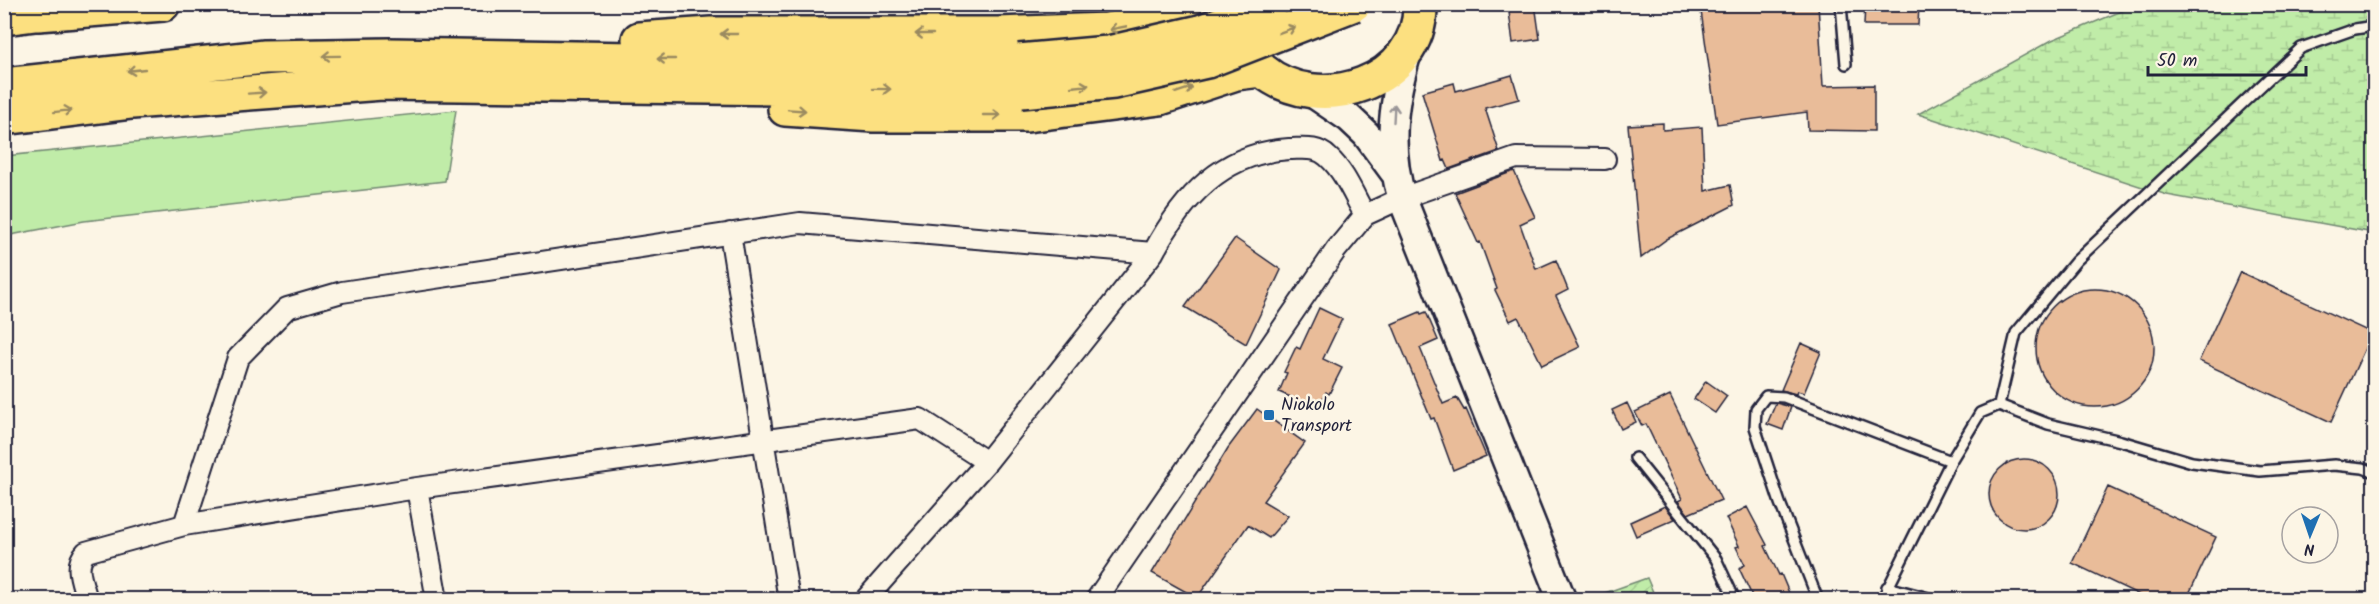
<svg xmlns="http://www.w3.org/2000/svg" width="2379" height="604" font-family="Kalam,sans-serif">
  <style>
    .grass { fill: #c0eca8; stroke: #718772; stroke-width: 1.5 }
    .wetland { fill: url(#wetland-marsh); stroke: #718772; stroke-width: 1.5 }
    .garden { fill: url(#garden-furrows); stroke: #718772; stroke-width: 1.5 }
    .building { fill: #e9bc99; stroke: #22223b; stroke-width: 1.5 }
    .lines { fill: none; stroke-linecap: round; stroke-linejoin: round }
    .service-casing { stroke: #22223b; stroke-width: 14 }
    .minor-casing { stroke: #22223b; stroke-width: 24 }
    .secondary-casing { stroke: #22223b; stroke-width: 32 }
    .trunk-casing { stroke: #22223b; stroke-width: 38 }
    .motorway-casing { stroke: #22223b; stroke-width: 38 }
    .service { stroke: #fcf5e5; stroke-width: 9 }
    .minor { stroke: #fcf5e5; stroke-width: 20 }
    .secondary { stroke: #fcf5e5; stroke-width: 27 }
    .trunk { stroke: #fce080; stroke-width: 33 }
    .motorway { stroke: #fce080; stroke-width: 33 }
    .trunk-bridge-casing { stroke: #22223b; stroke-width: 38; stroke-linecap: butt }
    .trunk-bridge { stroke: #fce080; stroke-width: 33 }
    .oneway { stroke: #9a8a61 }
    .oneway2 { stroke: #9a9698 }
    .poi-dot { fill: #1f6fb2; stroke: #fcf5e5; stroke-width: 2 }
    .labels { text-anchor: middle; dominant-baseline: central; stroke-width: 5; stroke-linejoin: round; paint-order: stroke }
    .poi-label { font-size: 18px; fill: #22223b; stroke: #fcf5e5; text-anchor: start }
  </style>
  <defs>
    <pattern id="wetland-marsh" width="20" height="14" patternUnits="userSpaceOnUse" patternTransform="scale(1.5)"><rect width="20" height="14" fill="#c0eca8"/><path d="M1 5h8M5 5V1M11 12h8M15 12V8" fill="none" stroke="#a5ca92"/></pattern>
    <pattern id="garden-furrows" width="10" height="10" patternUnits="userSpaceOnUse" patternTransform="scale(1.5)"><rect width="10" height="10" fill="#c0eca8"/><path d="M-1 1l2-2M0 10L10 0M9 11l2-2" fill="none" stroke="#a5ca92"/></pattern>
  </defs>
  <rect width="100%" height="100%" fill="#fcf5e5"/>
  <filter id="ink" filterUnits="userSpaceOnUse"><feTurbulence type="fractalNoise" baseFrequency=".0167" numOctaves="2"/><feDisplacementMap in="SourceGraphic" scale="12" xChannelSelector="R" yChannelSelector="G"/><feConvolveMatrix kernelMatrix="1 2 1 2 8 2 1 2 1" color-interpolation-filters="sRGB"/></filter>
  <g filter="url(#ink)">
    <path class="grass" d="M456 110 445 181 84 221 5 236V156Z"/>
    <path class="wetland" d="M2136 5H2374V233L2167 195 1918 114 2052 40Z"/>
    <path class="garden" d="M1647 578 1656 599H1588Z"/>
    <path class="building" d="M1508 4H1535L1540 39 1513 43Z
      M1700 4H1818L1823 86 1874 85V131L1808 130 1807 112 1717 124Z
      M1865 4H1919L1918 25H1864Z
      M1512 75 1519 99 1485 108 1499 151 1449 169 1445 160 1443 161 1422 92 1454 83 1456 91Z
      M1663 123V130L1702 127 1705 191 1730 185 1734 205 1667 239 1641 258 1628 125Z
      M1514 171 1535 217 1520 224 1536 269 1556 260 1568 290 1556 296 1580 347 1542 365 1518 317 1510 321 1495 290 1497 289 1480 242 1478 243 1455 193Z
      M1235 238 1281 270 1246 344 1185 307Z
      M2240 272 2372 333 2331 422 2199 361Z
      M2036 348a59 59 0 1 1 118 0a59 59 0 1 1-118 0Z
      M1319 308 1342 319 1323 359 1342 368 1329 394 1326 392 1318 409 1279 392 1287 373 1284 372 1296 347 1300 349Z
      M1420 312 1421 314 1426 312 1438 340 1420 348 1443 404 1457 398 1464 410 1466 409 1486 456 1453 470 1434 418 1431 419 1392 324Z
      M1801 343 1821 352 1804 393 1797 391 1796 394 1781 390Z
      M1706 381 1727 396 1715 413 1694 399Z
      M1670 395 1721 500 1688 514 1678 501 1682 499 1646 424 1642 426 1635 412Z
      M1627 403 1636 422 1621 429 1612 410Z
      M1776 403 1791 407 1783 430 1767 424Z
      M1257 409 1305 443 1263 501 1288 516 1269 538 1248 525 1197 598 1152 573 1228 448Z
      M1989 494a35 35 0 1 1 70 0a35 35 0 1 1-70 0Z
      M2108 487 2216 537 2186 600H2150L2072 563Z
      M1665 506 1675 519 1636 536 1630 522Z
      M1747 507 1767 545 1765 546 1779 575 1781 574 1792 600H1754L1739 568 1745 565 1736 547 1739 546 1726 518Z"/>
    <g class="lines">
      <g class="service-casing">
        <path id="service" d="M1841 4 1846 64
          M1999 405 2016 333 2076 261 2301 48 2355 29 2374 26
          M1635 458 1716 559 1735 600
          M1887 587 1936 600
          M1818 600 1780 503 1755 427 1756 409 1766 396 1784 397 1951 461
          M1882 600 1951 461 1980 413 1999 405 2048 424 2121 441 2192 462 2260 471 2334 465 2363 468 2374 472"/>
      </g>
      <g class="minor-casing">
        <path id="minor" d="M730 233 789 600
          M417 488 437 600
          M184 525 238 358 287 308 342 292 800 223 1153 253
          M87 600C83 583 73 566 86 552L184 525 417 488 920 419 987 462
          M865 600 987 462 1153 253C1183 197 1222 153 1289 149 1303 149 1317 146 1328 157 1345 172 1354 196 1365 215
          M1096 600 1336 250 1365 215 1402 198 1516 158 1605 159"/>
      </g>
      <g class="secondary-casing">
        <path id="secondary" d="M1409 47C1393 99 1386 145 1402 198L1562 600
          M1308 90 1349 118 1366 134 1394 172"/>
      </g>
      <g class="trunk-casing">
        <path id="trunk" d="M639 39 711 34H998L1107 30 1199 12 1216 4
          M1248 51C1252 57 1257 65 1262 70 1318 117 1422 83 1420 4
          M4 85 264 57 389 55 634 59 1019 61
          M785 109 873 115H1027L1160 98 1236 73 1261 70
          M4 118 132 102 382 83 1021 91"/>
      </g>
      <g class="motorway-casing">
        <path id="motorway" d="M38 14 163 4
          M4 18 59 11"/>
      </g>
      <use href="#service" class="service"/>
      <use href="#minor" class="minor"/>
      <use href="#secondary" class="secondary"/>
      <use href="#trunk" class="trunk"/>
      <use href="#motorway" class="motorway"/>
      <g class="trunk-bridge-casing">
        <path id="trunk-bridge" d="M1019 61 1108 53 1200 32 1271 4
          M1021 91 1114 82 1207 61 1354 4"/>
      </g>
      <use href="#trunk-bridge" class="trunk-bridge"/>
    </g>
    <defs><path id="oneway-shaft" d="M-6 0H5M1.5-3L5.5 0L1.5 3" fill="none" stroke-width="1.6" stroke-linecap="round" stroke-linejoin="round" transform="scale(1.5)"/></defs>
    <g class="oneway">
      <use href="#oneway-shaft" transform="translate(1118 28) rotate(169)"/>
      <use href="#oneway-shaft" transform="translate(1287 30) rotate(-21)"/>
      <use href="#oneway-shaft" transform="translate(729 34) rotate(180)"/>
      <use href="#oneway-shaft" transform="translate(924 34) rotate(180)"/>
      <use href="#oneway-shaft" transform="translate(331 56) rotate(179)"/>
      <use href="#oneway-shaft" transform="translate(666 59) rotate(180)"/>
      <use href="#oneway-shaft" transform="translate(136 70) rotate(174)"/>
      <use href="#oneway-shaft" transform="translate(1080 86) rotate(-6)"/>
      <use href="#oneway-shaft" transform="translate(882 89) rotate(1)"/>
      <use href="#oneway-shaft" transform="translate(1184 90) rotate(-18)"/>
      <use href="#oneway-shaft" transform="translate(257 93) rotate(-4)"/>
      <use href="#oneway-shaft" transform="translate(797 110) rotate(4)"/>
      <use href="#oneway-shaft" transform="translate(63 111) rotate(-7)"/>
      <use href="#oneway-shaft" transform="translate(992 115)"/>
    </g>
    <use class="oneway2" href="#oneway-shaft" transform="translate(1394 113) rotate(-87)"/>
  </g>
  <rect class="poi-dot" x="1263" y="409" width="12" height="12" rx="3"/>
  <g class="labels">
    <g class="poi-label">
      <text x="1281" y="405">Niokolo<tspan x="1281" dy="21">Transport</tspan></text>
    </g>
  </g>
  <rect width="2379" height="604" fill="none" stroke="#fcf5e5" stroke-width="24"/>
  <rect x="12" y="12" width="2355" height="580" fill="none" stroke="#22223b" stroke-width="2" filter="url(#ink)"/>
  <g transform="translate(2310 535) rotate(182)"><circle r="28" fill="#fcf5e5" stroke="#a5a1a1" stroke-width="1.5"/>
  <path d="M0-4.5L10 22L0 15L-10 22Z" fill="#1f6fb2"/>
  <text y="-9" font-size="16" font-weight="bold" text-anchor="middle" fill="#22223b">N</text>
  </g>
  <path d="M2148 66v9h158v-9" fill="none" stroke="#22223b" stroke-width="3"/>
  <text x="2157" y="66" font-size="18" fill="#22223b" stroke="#fcf5e5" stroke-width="4.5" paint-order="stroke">50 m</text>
</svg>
